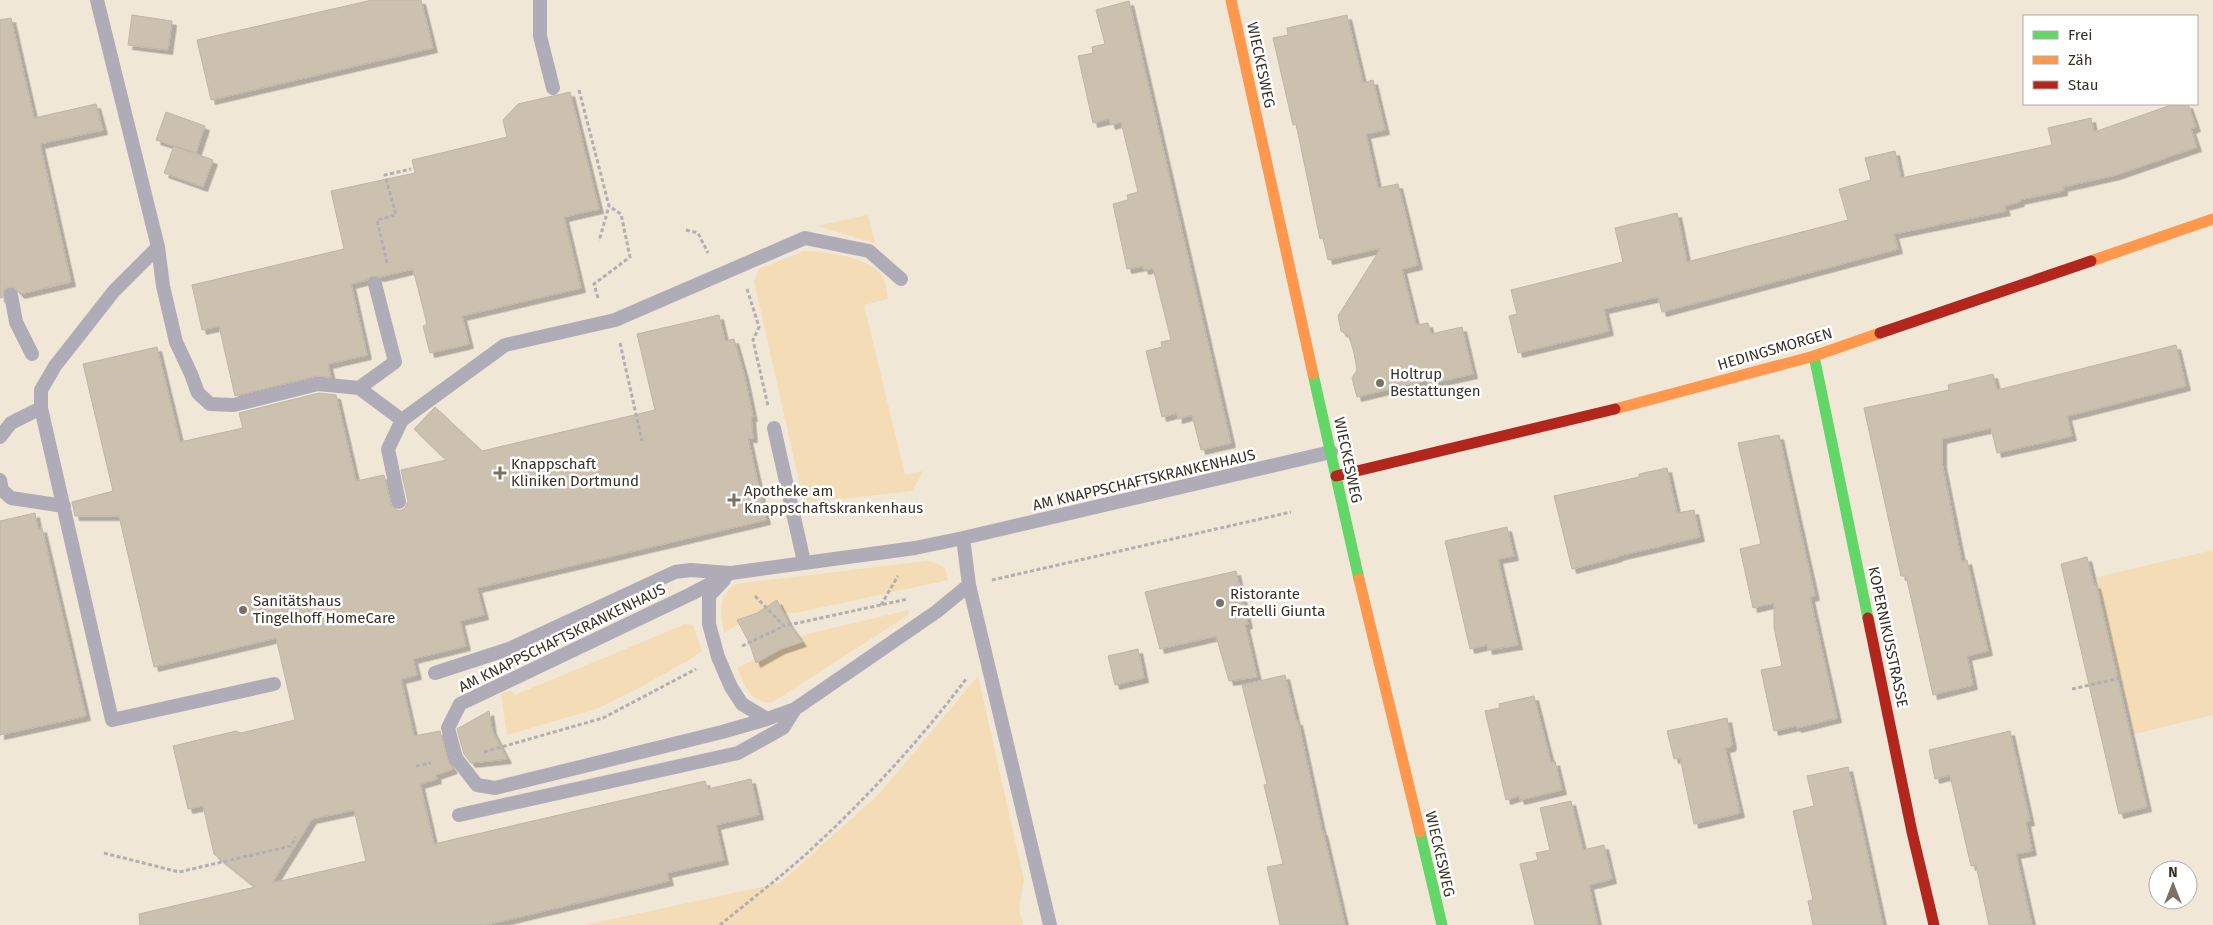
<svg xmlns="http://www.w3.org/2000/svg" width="2213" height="925" font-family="'Fira Sans',sans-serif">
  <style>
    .green { fill: #f3dcb6 }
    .building { fill: #ccc1ae; stroke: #bdb6a9; fill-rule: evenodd; filter: url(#shadow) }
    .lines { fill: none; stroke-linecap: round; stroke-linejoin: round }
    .path { stroke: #b3afb1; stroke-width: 3; stroke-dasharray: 4 2.5; stroke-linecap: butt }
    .lane { stroke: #b0acb7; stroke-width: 14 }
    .fast { stroke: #63d668; stroke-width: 11 }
    .slow { stroke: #ff974d; stroke-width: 11 }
    .jam { stroke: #b3261e; stroke-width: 11 }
    .poi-dot { fill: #797163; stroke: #fff; stroke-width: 2 }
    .labels { text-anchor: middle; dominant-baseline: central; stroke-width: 5; stroke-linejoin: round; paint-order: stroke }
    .street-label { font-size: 15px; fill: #383125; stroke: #fff }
    .poi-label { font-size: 15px; fill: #383125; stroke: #fff; text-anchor: start }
  </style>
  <defs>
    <filter id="shadow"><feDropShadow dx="4.5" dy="4.5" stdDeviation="0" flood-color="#0004"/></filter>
  </defs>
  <rect width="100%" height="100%" fill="#f1e7d6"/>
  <path class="green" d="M868 215 875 243 817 226Z
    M804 251C824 251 870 257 882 276 886 281 886 292 888 299L864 305 905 475 923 471 912 491 804 503 754 281 759 269Z
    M2213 550V715L2134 734 2097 577Z
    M927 561 936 563 945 568 948 580 796 613 756 614 724 633C720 611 717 599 735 584Z
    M909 610 908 615 773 702C750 705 745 685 737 668L804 635Z
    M685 624 693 625 702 651 687 661 637 689 599 708 507 735 501 694 511 690 515 695Z
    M978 676 1024 880 1019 908 1023 925H585L780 883 880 793Z"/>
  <path class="building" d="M372 0H421L433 48 211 100 197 40Z
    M1129 1 1231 443 1201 450 1192 415 1178 419 1177 413 1162 417 1146 351 1162 347 1161 342 1171 340 1153 268 1144 270 1143 266 1127 269 1113 204 1128 200 1127 195 1138 192 1121 122 1111 125 1109 119 1093 123 1078 56 1093 53 1092 47 1105 44 1096 10Z
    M132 15 172 21 168 50 128 45Z
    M1347 15 1363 83 1373 80 1385 130 1366 134 1378 188 1398 184 1418 265 1402 269 1416 325 1428 323 1431 334 1462 327 1473 374 1428 384 1427 380 1357 397 1352 378 1357 370 1354 353 1349 336 1341 331 1338 316 1381 248 1328 260 1323 238 1320 239 1296 124 1293 125 1273 38 1288 35 1287 28Z
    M11 18 34 118 96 104 103 130 40 144 71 282 20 294 14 287H9L5 289 3 297 0 298V20Z
    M570 92 599 209 564 217 581 288 462 316 469 344 430 353 423 326 427 324 413 269 380 277 372 276 367 280 351 284 367 355 328 364 331 377 316 376 235 396 219 326 202 330 192 285 344 249 331 191 415 173 412 160 507 137 503 120 518 104Z
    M2174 104H2188L2196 127 2191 129 2197 147 2116 175 2063 187V191L2019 200 2020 202 2004 206 2006 211 1894 234 1898 249 1662 312 1658 297 1604 309 1609 331 1518 353 1509 316 1517 314 1511 290 1623 262 1615 228 1677 213 1687 262 1848 220 1839 189 1871 180 1865 158 1895 151 1901 178 2052 145 2048 128 2091 118 2094 132Z
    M166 112 205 126 196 153 156 140Z
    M174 146 213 160 203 187 164 173Z
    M719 315 725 341 734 339 744 374 753 417H751L753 438H748L766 520 477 588 484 615 460 621 466 646 413 659 417 675 401 679 414 736 440 731 448 761 453 769 436 775 437 779 420 784 434 844 705 781 708 789 751 779 759 815 716 825 724 860 667 873 669 881 486 925H140L139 914 255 887 214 854 203 806 188 809 173 746 236 731 241 733 295 720 276 638 154 667 119 516H75L72 502 113 491 83 364 157 347 180 442 243 428 239 413 319 393 336 395 356 481 384 475 391 504 396 510 400 511 405 508 408 501 401 470 446 460 414 429 435 407 482 451 655 410 637 334ZM354 810 366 861 272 883 312 819Z
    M2176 345 2186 386 2067 416 2072 436 1997 453 1991 428 1942 439V463L1962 562 1967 560 1988 651 1967 656 1973 685 1933 695 1906 576H1901L1864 408 1949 390 1948 385 1993 374 1997 390Z
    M1779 435 1815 596 1810 597 1837 718 1797 728 1796 726 1774 731 1761 670 1782 666 1774 627V603L1753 608 1740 549 1761 544 1738 443Z
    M1667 468 1677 513 1694 510 1700 537 1618 556V557L1572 569 1554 496 1639 477V474Z
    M35 513 38 529 42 528 86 716 0 735V521Z
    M1507 527 1514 556 1498 559 1518 645 1488 650 1487 645 1470 649 1445 541Z
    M2087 557 2094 585 2096 584 2147 807 2119 814 2061 564Z
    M1236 571 1248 624 1245 625 1257 677 1229 681 1216 636 1160 649 1145 592Z
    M777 600 788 622 802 642 781 649 756 663 749 642 737 620 757 613Z
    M1138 649 1144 678 1115 685 1108 656Z
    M1285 675 1296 721H1298L1322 831H1323L1345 925H1280L1267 867 1283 864 1264 785 1267 784 1242 685Z
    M1534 696 1551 763 1555 761 1562 790 1520 800 1519 796 1506 800 1485 711 1500 708 1499 704Z
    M489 711 492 730 507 759 471 763 464 754 457 729Z
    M1727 718 1732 744 1731 747 1725 748 1740 813 1694 824 1680 758 1674 759 1667 731Z
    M2010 731 2030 821 2026 822 2032 851 2016 854 2032 925H1989L1976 865 1971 866 1950 775 1935 779 1929 750Z
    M1848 767 1861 824 1883 925H1813L1808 901 1813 900 1793 811 1814 806 1807 776Z
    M1571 801 1583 850 1604 845 1612 879 1589 885 1598 925H1535L1520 864 1538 860 1536 853 1550 850 1540 808Z"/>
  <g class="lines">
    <path class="path" d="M579 90 609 206 599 241
      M686 230 698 233 708 253
      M387 263 377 220 396 215 385 175 411 169
      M747 289 759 327 753 340 768 406
      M598 298 594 284 630 257 621 214 609 206
      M620 343 642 441
      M992 580 1291 512
      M755 596 784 626 908 599
      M881 605 898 576
      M742 646 784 626
      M2072 689 2121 678
      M484 752 603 718 696 669
      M416 766 431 763
      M104 853 179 872 291 846 296 837
      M720 925C748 902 778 879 805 855 864 801 918 743 966 679"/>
    <path class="lane" d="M97 0 158 247 114 291 55 366 41 390V408L112 720 274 684
      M540 0V36L553 88
      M158 247 163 286 176 342 191 374 198 393 210 404 234 405 318 384 359 388 402 420
      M11 295 16 322 32 354
      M359 388 395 362 375 284
      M774 428 804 562
      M0 437 11 423 41 408
      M0 480 2 490 11 498 64 506
      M399 502 388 449 402 420 505 345 615 320 805 238 869 251 901 279
      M963 538 969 585 936 612 795 709 767 719 722 732 495 788 477 785 456 758 448 728 460 704 691 594 731 573 915 548 963 538 1331 452
      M724 580 709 596V624L718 657 731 687 742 704 767 719
      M969 585 1050 925
      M435 673 509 649 675 572 691 570 730 573
      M459 815 738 753 783 728 795 709"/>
    <path class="fast" d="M1814 356 1868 618
      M1313 374 1359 579
      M1420 832 1442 925"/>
    <path class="slow" d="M1231 0 1313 374
      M2091 261 2213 219
      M1615 409 1814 356 1880 333
      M1359 579 1420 832"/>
    <path class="jam" d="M1880 333 2091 261
      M1336 476 1615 409
      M1868 618 1912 832 1934 925"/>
  </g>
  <g class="poi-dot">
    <circle cx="1380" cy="383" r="5"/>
    <path d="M497.5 465.5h5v5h5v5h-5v5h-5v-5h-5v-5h5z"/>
    <path d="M731.5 492.5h5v5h5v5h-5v5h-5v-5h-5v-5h5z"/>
    <circle cx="1220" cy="603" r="5"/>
    <circle cx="243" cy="610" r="5"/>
  </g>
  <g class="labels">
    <g class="street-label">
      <text transform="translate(1261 65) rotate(78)">WIECKESWEG</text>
      <text transform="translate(1775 349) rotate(-16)">HEDINGSMORGEN</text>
      <text transform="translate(1348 460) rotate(78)">WIECKESWEG</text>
      <text transform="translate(1144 480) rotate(-13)">AM KNAPPSCHAFTSKRANKENHAUS</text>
      <text transform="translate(1888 637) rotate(78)">KOPERNIKUSSTRASSE</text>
      <text transform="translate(562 638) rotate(-26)">AM KNAPPSCHAFTSKRANKENHAUS</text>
      <text transform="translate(1440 854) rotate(77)">WIECKESWEG</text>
    </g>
    <g class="poi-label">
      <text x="1390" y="374">Holtrup<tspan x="1390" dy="17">Bestattungen</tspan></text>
      <text x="511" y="464">Knappschaft<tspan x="511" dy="17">Kliniken Dortmund</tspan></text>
      <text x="744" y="491">Apotheke am<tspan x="744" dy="17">Knappschaftskrankenhaus</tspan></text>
      <text x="1230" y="594">Ristorante<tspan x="1230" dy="17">Fratelli Giunta</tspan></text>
      <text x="253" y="601">Sanitätshaus<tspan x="253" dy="17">Tingelhoff HomeCare</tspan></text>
    </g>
  </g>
  <rect x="2023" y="15" width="175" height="90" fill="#ffffff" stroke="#afada8"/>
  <rect x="2033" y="31" width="25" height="8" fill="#63d668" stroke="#afada8"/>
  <text x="2068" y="40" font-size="15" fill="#383125">Frei</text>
  <rect x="2033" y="56" width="25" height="8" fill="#ff974d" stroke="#afada8"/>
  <text x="2068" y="65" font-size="15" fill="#383125">Zäh</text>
  <rect x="2033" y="81" width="25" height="8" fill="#b3261e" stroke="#afada8"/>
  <text x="2068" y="90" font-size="15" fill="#383125">Stau</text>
  <g transform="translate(2173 885)"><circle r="24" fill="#ffffff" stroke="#afada8"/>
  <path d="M0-4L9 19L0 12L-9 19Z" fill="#797163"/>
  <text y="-8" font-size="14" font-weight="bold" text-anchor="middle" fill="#383125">N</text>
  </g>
</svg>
